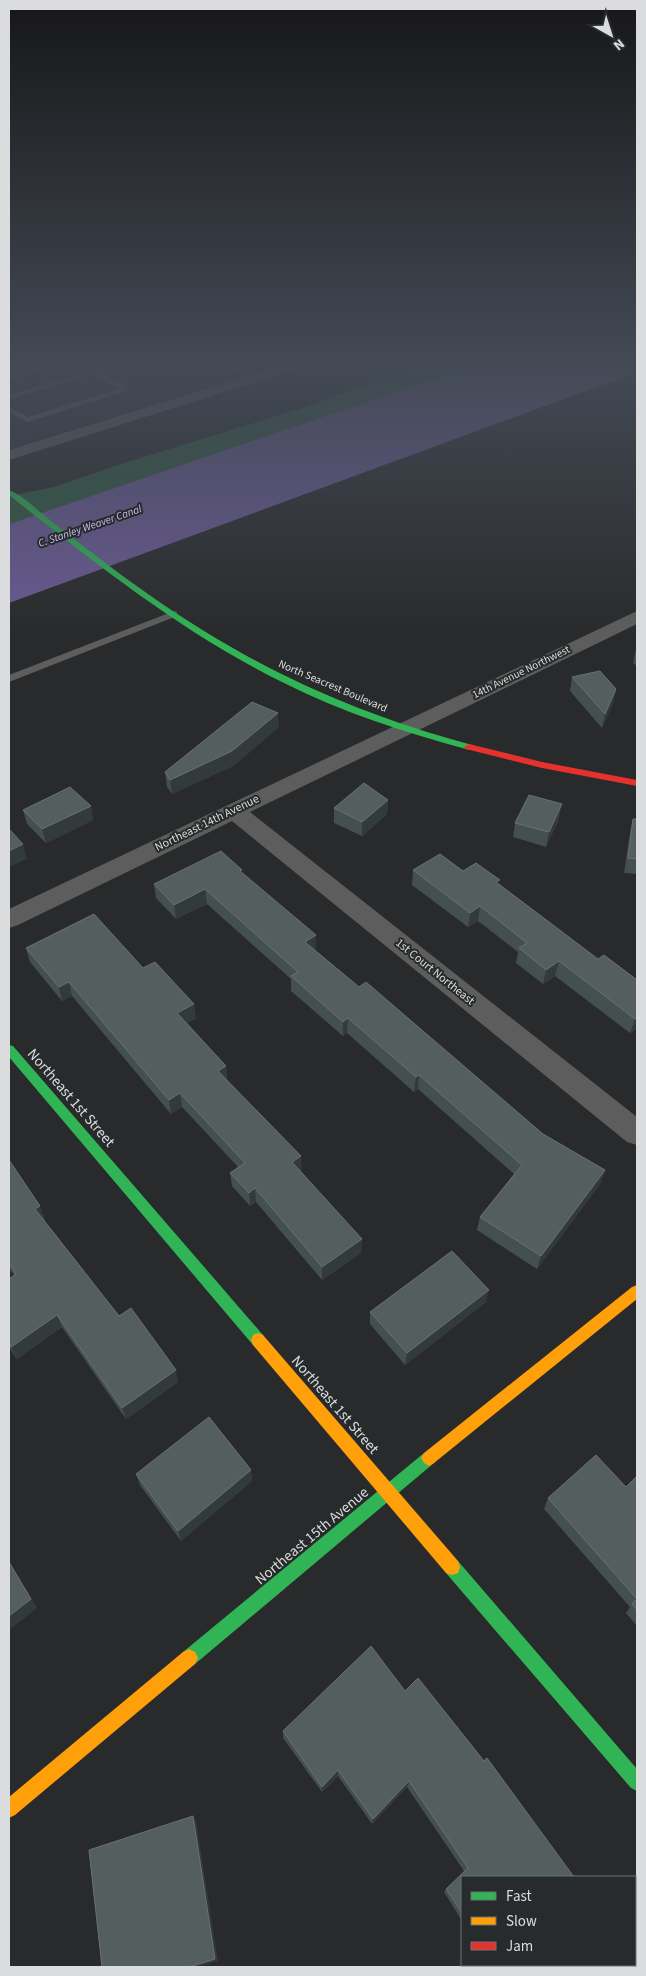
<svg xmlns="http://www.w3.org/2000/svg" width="646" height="1976" font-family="'Source Sans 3',sans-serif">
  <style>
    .built { fill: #2c3438 }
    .green { fill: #2f5941 }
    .water { fill: #6b5a95 }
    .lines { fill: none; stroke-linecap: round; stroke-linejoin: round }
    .lane { fill: #5d5d5d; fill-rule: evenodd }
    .street { fill: #5d5d5d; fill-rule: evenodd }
    .fast { fill: #30b455; fill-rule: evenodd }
    .slow { fill: #ff9f0a; fill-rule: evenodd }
    .jam { fill: #e5322d; fill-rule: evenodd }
    .wall { fill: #444f50 }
    .shaded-wall { fill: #333a3b }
    .building { fill: #545e5f; stroke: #697273 }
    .labels { text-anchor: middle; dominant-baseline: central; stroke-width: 4; stroke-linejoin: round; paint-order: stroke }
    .far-water-label { font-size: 11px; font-style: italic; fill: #c9bbf3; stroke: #282b2c }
    .far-street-label { font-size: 11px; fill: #dadcdd; stroke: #282b2c }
    .street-label { font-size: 12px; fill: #dadcdd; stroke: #282b2c }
    .near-street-label { font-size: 15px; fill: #dadcdd; stroke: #282b2c }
  </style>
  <rect width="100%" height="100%" fill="#292a2b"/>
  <path class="built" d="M9 362H228L211 368 223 373V377L220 382 213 386 9 449Z"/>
  <path class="green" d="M425 362H483L9 524V496L54 487 121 464 299 409 367 384 399 370Z"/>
  <path class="water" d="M483 362H637V372L9 603V524Z"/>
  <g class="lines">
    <path class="lane" d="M56 362H67L9 379V375Z
      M120 362H130L101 372 127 387V391L27 422 9 412V407L28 417 118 389 94 374 9 399V395Z
      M215 362H223L258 377 251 379Z
      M174 611 177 612V616L9 682V675Z"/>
    <path class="street" d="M292 362H312L310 365 9 460V450Z
      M637 611V624L250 812 637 1117V1145L627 1142 232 821 18 925 9 928V909Z"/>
    <path class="fast" d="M9 490C24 496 38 511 51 521 83 546 115 571 148 594 252 667 350 712 472 745L474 747 469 750 466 749C403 732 342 712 284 683 184 634 96 564 9 495Z
      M9 1045 13 1046 263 1335 265 1340 263 1345 258 1347 253 1345 9 1057Z
      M429 1450 434 1453 437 1458 434 1463 195 1664 189 1667 183 1664 180 1658 183 1652 424 1453Z
      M452 1559 458 1561 637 1769V1791L631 1788 446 1573 444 1567 446 1561Z"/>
    <path class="slow" d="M637 1285V1299L434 1463 429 1466 424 1463 421 1458 424 1453 632 1287Z
      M258 1333 263 1335 458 1561 460 1567 458 1573 452 1575 446 1573 253 1345 251 1340 253 1335Z
      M189 1649 195 1652 198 1658 195 1664 15 1815 9 1818V1797L183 1652Z"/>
    <path class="jam" d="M469 744 542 762 637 780V786L542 768 466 749 464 747Z"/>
  </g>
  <path class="wall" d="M9 362H45L11 371 9 370Z
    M636 649H637V666L633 663Z
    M572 677 616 689 613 703 602 728 570 691Z
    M279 727 233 766 172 794 167 787 165 772Z
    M388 800 387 814 362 836 334 823V808Z
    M91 806 93 820 46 843 27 824 23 810Z
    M559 819 546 847 513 837 515 823Z
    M633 819H637V874L624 873 630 833Z
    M413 870 463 871 499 885 598 959 637 980V1028L630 1033 555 976 543 984 516 963 518 952 478 921 468 927 412 885Z
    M242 873 316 935 315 950 359 987 543 1134 605 1170 600 1184 537 1269 477 1230 480 1217 514 1174 418 1089 414 1092 347 1033 343 1036 291 991V979L207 904 176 919 156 898 154 884Z
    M26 948 143 968 196 1018 187 1023 226 1066 227 1080 302 1170 300 1171 362 1239 361 1253 322 1280 256 1202 250 1206 232 1186 230 1173 238 1167 182 1107 171 1114 72 996 62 1001 30 962Z
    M9 1160 45 1219 44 1220 119 1316 178 1382 126 1419 62 1327 17 1359 9 1347V1279L14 1275 9 1269Z
    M486 1302 405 1365 370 1324V1312Z
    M251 1470 252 1481 181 1541 140 1485 136 1474Z
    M637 1476V1626L626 1613 630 1607 544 1509 548 1498 626 1487Z
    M405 1691 574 1877H462V1921L444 1892 464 1871 407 1787 372 1824 338 1776 322 1792 283 1738V1731Z
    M536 1965H635L637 1967H537Z"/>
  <path class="shaded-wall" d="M10 362H45L11 371Z
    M616 689 613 703 602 728 605 714Z
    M278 713 279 727 233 766 172 794 170 780Z
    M388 800 387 814 362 836V822Z
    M562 804 559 819 546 847 549 832Z
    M91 806 93 820 46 843 42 829Z
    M23 844 27 859 9 867V851Z
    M205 889 207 904 176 919 174 905Z
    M480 906 478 921 468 927 470 913Z
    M316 935V950L305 956V942Z
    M559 961 555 976 543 984 546 970Z
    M69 982 72 996 62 1001 59 987Z
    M194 1004 196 1018 179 1027 177 1013Z
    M637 1017V1028L630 1033 635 1019Z
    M348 1018 347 1033 343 1036V1022Z
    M226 1066 227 1080 218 1071Z
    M419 1075 418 1089 414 1092 416 1077Z
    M180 1093 182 1107 171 1114 169 1100Z
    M301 1156 302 1170 293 1176 292 1162Z
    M605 1170 600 1184 537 1269 541 1256Z
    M255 1188 256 1202 250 1206 249 1193Z
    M40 1206 45 1219 40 1222 35 1209Z
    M362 1239 361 1253 322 1280V1267Z
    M489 1290 486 1302 405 1365 407 1353Z
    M57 1315 62 1327 17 1359 11 1347Z
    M176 1370 178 1382 126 1419 122 1408Z
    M251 1470 252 1481 181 1541 178 1531Z
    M9 1561 37 1608 9 1630Z
    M338 1770V1776L322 1792V1787Z
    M409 1781 407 1787 372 1824 373 1819Z
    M193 1816 196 1821 218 1961 198 1967H189Z"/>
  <path class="building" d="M600 671 616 689 605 714 572 677Z
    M252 702 278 713 232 751 170 780 165 772Z
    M364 783 388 800 362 822 334 808Z
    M70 787 91 806 42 829 23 810Z
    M529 795 562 804 549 832 515 823Z
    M633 819H637V859L628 858Z
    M9 829 23 844 9 851Z
    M221 851 242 870 240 871 316 935 305 942 359 987 366 982 543 1134 605 1170 541 1256 480 1217 522 1165 419 1075 416 1077 348 1018 343 1022 291 976 298 972 205 889 174 905 154 884Z
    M440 854 463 871 476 863 500 880 496 882 598 959 604 955 637 980V1017L635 1019 559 961 546 970 519 948 527 943 480 906 470 913 413 870Z
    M94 914 143 968 155 962 194 1004 177 1013 226 1066 218 1071 301 1156 292 1162 362 1239 322 1267 255 1188 249 1193 230 1173 245 1163 180 1093 169 1100 69 982 59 987 26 948Z
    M9 1160 40 1206 35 1209 119 1316 131 1308 176 1370 122 1408 57 1315 11 1347 9 1343V1279L16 1274 9 1263Z
    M452 1251 489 1290 407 1353 370 1312Z
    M209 1417 251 1470 178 1531 136 1474Z
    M596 1455 626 1487 637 1476V1599L548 1498Z
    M9 1562 31 1599 9 1616Z
    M637 1599V1610L632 1604Z
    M371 1646 405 1691 418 1678 484 1761 487 1758 574 1877H462V1913L446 1889 468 1868 409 1781 373 1819 338 1770 322 1787 283 1731Z
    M193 1816 215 1959 189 1967H102L89 1850Z
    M635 1961 637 1964V1967H544L542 1965H635Z"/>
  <linearGradient id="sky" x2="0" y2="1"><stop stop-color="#171718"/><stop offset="0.57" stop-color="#434a55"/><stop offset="1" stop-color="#434a55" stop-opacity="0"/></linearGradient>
  <rect width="646" height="638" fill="url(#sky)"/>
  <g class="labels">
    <g class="far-water-label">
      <text transform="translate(90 526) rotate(-19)">C. Stanley Weaver Canal</text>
    </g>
    <g class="far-street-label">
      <text transform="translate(521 672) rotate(-26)">14th Avenue Northwest</text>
      <text transform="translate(333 686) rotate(23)">North Seacrest Boulevard</text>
    </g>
    <g class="street-label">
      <text transform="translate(207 823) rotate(-26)">Northeast 14th Avenue</text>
      <text transform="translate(435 972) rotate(39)">1st Court Northeast</text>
    </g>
    <g class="near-street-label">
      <text transform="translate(71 1098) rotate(49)">Northeast 1st Street</text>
      <text transform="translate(335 1405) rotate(49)">Northeast 1st Street</text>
      <text transform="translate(312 1536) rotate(-40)">Northeast 15th Avenue</text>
    </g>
  </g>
  <rect width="646" height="1976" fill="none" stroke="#dadcdd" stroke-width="20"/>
  <rect x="461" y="1876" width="175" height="90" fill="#282b2c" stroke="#6f7273"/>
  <rect x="471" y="1892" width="25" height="8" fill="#30b455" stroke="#6f7273"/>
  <text x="506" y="1901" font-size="15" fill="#dadcdd">Fast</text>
  <rect x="471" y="1917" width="25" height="8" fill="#ff9f0a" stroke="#6f7273"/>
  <text x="506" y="1926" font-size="15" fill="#dadcdd">Slow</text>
  <rect x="471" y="1942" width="25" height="8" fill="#e5322d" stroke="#6f7273"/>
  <text x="506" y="1951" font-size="15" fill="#dadcdd">Jam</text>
  <g transform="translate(611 35) rotate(141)" stroke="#282b2c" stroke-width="4" paint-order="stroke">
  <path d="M0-4L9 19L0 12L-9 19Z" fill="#dadcdd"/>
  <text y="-8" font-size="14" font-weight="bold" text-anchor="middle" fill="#dadcdd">N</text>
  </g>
</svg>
